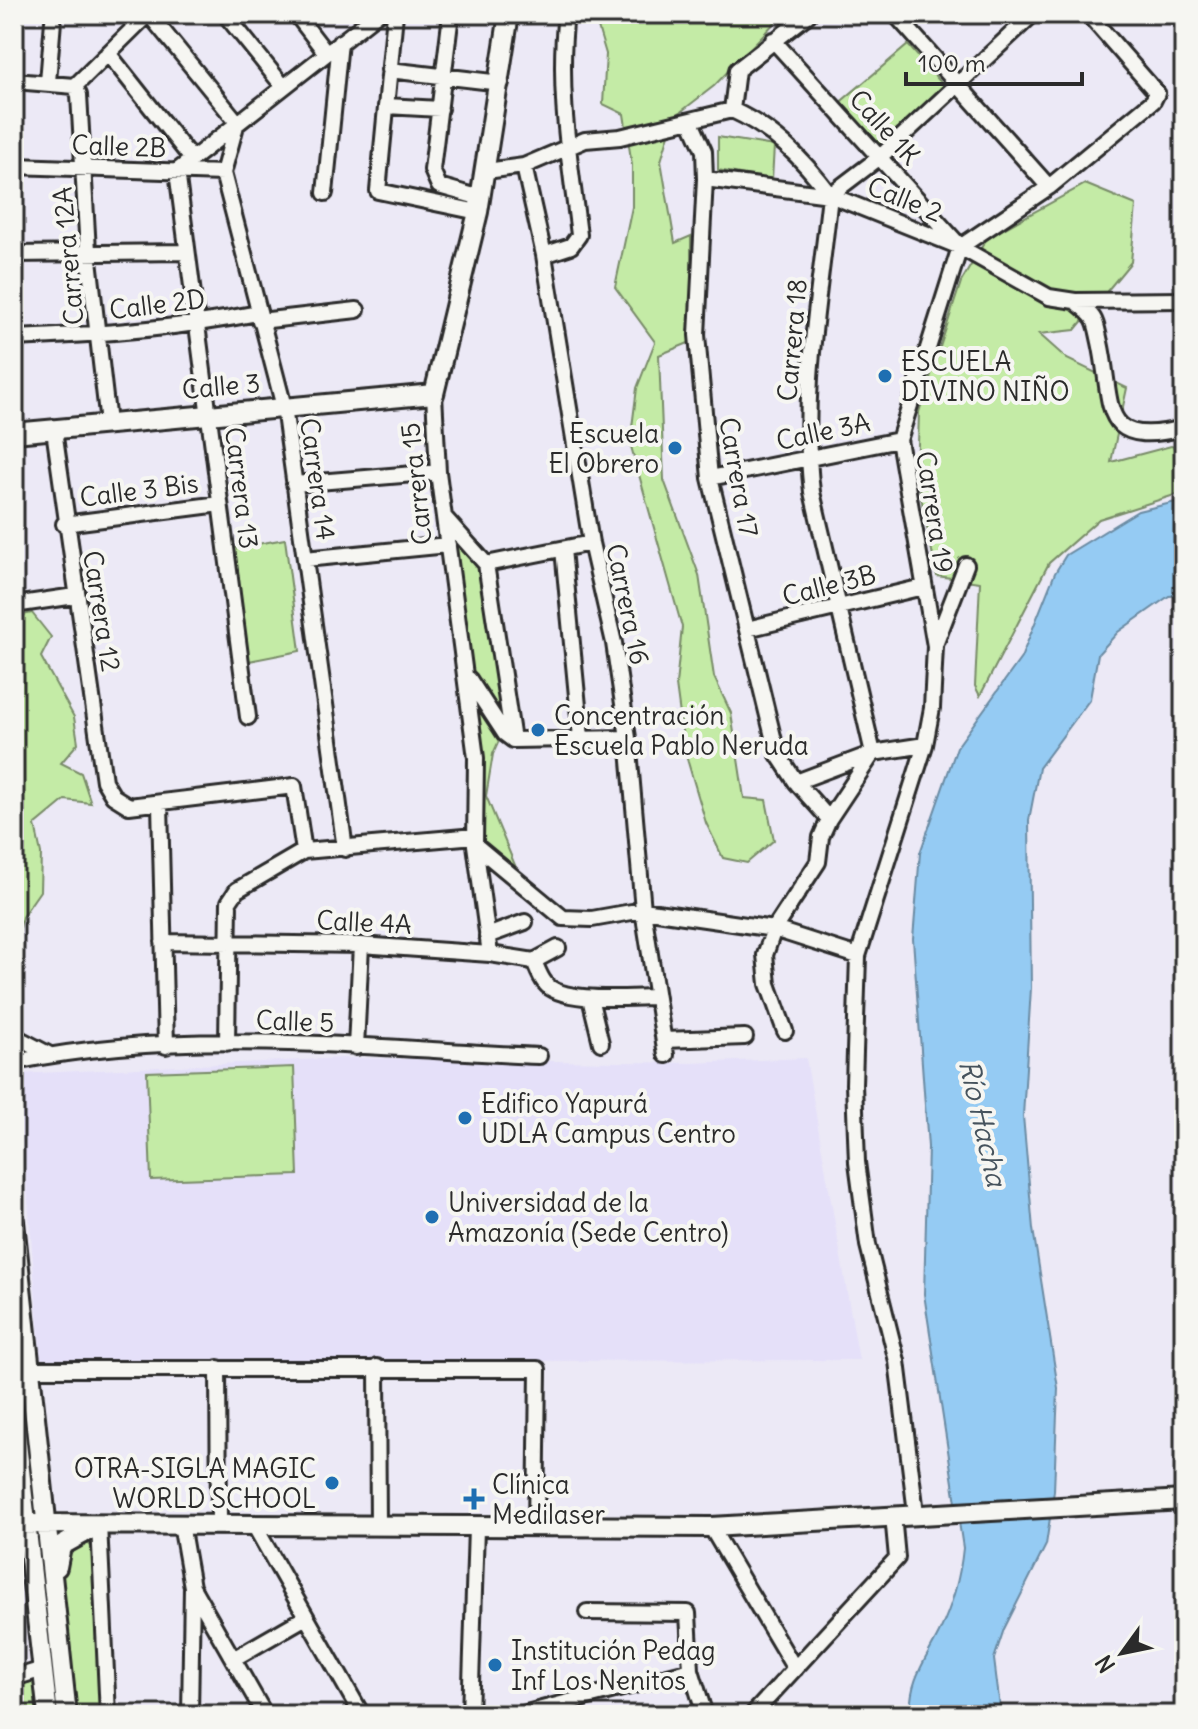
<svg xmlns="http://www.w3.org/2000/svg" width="1198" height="1729" font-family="Delius,sans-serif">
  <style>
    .built { fill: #e5e0f9 }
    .green { fill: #c4eba6; stroke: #788b68; stroke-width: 2 }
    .water { fill: #95cbf3; stroke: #6b8ba3; stroke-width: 2 }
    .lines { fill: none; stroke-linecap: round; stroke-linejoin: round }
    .street-casing { stroke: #2b2b2b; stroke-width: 20 }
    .secondary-casing { stroke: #2b2b2b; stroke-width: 24 }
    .street { stroke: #f6f6f2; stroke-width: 14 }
    .secondary { stroke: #f6f6f2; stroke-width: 18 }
    .poi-dot { fill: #1f6fb2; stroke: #f6f6f2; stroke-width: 3 }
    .labels { text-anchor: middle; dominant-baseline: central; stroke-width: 8; stroke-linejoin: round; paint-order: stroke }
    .street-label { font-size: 26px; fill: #2b2b2b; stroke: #f6f6f2 }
    .poi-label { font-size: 26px; fill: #2b2b2b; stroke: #f6f6f2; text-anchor: start }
    .water-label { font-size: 28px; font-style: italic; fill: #46535d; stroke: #f6f6f2 }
  </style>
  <rect width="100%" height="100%" fill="#ece9f6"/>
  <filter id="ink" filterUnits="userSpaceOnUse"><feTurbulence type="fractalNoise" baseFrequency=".0125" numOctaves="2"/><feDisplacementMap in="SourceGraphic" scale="16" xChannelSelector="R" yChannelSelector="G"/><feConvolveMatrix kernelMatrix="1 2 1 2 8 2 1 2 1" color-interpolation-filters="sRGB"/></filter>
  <g filter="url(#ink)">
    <path class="built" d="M343 1058 691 1063 806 1058 859 1360 41 1362 18 1074Z"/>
    <path class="green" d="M594 14H783L714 86 674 117 661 161 675 243 691 236V342L659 355 664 480 699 575 714 677 731 713 744 798 766 800 774 840 747 863 723 858 706 823 685 752 676 685 682 627 630 443 637 388 655 342 615 287 632 207V165L624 114 603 104 606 54Z
      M908 45 944 86 874 150 837 105Z
      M718 137 774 146 772 180 718 170Z
      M1085 184 1136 205 1131 262 1075 330 1039 334 1067 359 1127 388 1111 462 1171 446 1184 449V492L1099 519 1049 563 980 696 975 686 980 582 937 576 917 477 919 412 961 282 987 238Z
      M454 535 484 569 506 725 493 754 486 796 517 870 478 842 451 539Z
      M285 539 300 651 244 662 229 549Z
      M32 613 51 637 41 657 74 717 78 743 61 763 81 773 91 803 65 800 35 825 41 853 40 891 22 917 18 941 20 1023 14 1019V617Z
      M294 1067 298 1175 151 1180 147 1072Z
      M80 1542 89 1544 96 1553 105 1715H77L57 1561Z
      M34 1681 39 1715H14V1687Z"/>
    <path class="water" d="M1184 500V595L1169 596 1118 632 1098 654 1090 699 1039 768 1029 820 1031 988 1023 1116 1033 1229 1058 1388 1054 1491 1046 1545 1004 1629 994 1659 1001 1715H911C908 1682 925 1661 939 1633 952 1606 960 1578 963 1548L924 1294 928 1147 913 939 920 853 957 747 1021 658 1055 573 1066 555 1138 511Z"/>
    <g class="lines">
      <g class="street-casing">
        <path id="street" d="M149 14 237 122 223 173 284 407 345 849
          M225 14 283 86
          M296 14 326 53
          M395 14 378 191 478 212
          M451 14 432 170 439 186 481 198
          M895 14 1049 187
          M773 40 958 244
          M108 53 191 158
          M389 70 501 83
          M14 81 75 86
          M48 82 53 21
          M75 86 79 95 88 251 108 423
          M75 86 148 14
          M386 106 440 109
          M732 110C774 129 803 159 830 195
          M732 110 737 70 809 14
          M691 122 704 151 705 179 697 335 710 478 777 753 796 782 829 819
          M14 166 223 173
          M524 166 544 255 591 543 614 643 628 738 643 910 666 1055
          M486 171 524 166 585 140 620 137 732 110
          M705 179 830 195 960 247 1049 297 1075 301 1184 300
          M325 193 340 42
          M14 254 185 252
          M544 255 571 246 579 235C570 161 557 89 566 14
          M1075 301C1081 306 1089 312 1093 318 1097 324 1098 334 1100 342 1114 405 1097 449 1184 428
          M260 321 357 310
          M14 338C96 335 176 329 258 313
          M434 394 438 472 476 758 475 845 490 954
          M14 417 16 433
          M54 430 104 781 113 796 129 806 294 786 304 851
          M710 478 899 440
          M294 484 438 472
          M445 518 486 564 513 740
          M64 524 220 504
          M563 549 581 738
          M305 559 448 545
          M486 564 591 543
          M14 605 75 596
          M747 629 923 587
          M935 645 966 565
          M469 679 505 734 513 740 628 738
          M248 717 177 171 377 14
          M796 782 873 753 925 745
          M160 804 166 1046
          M475 845 563 918 592 919 643 910 774 929 858 956
          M487 936 525 922
          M163 942 361 945 490 954 534 961 558 948
          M534 961C537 968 540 977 545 983 561 1004 631 997 656 997
          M590 998 601 1043
          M785 1031 768 984 765 955 774 929 818 862 821 837 829 819 873 753 812 492C800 395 820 292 830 195L880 157 1033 14
          M14 1036 50 1055
          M664 1040 745 1037
          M227 1043 229 902 237 890 304 851 475 836
          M356 1047 361 945
          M14 1059 20 1061C187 1027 370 1048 539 1056
          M377 1367 378 1527
          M218 1368 219 1525
          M28 1369H538L536 1528
          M916 1513 897 1361 868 1245 857 1162 854 1084 858 956 925 745 932 708 935 646 899 440 960 247 1049 187 1153 101 1157 93 1088 14
          M99 1524 108 1715
          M181 1524 192 1587 190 1715
          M254 1525 362 1715
          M711 1527 795 1669
          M192 1587 265 1715
          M587 1612 688 1613 691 1670 705 1715
          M233 1659 306 1617
          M14 1678 43 1669
          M470 1715 476 1528
          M519 1715 691 1670
          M752 1715 897 1558 893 1515"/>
      </g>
      <g class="secondary-casing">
        <path id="secondary" d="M14 433 434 394 478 212 509 14
          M14 1222 67 1715
          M14 1417 48 1715
          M14 1524 711 1527 1184 1500
          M57 1567 61 1546 95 1527"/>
      </g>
      <use href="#street" class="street"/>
      <use href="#secondary" class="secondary"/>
    </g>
  </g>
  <g class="poi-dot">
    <circle cx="885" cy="376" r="8"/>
    <circle cx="675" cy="448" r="8"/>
    <circle cx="538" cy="730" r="8"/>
    <circle cx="465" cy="1118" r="8"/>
    <circle cx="432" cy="1217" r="8"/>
    <circle cx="332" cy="1483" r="8"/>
    <path d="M470 1487h8v8h8v8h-8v8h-8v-8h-8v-8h8z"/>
    <circle cx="495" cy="1665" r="8"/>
  </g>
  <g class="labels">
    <g class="street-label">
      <text transform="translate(885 127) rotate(48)">Calle 1K</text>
      <text transform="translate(119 146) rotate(2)">Calle 2B</text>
      <text transform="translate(905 199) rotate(22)">Calle 2</text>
      <text transform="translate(68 256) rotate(-95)">Carrera 12A</text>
      <text transform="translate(157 304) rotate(-7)">Calle 2D</text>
      <text transform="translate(792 340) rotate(-85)">Carrera 18</text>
      <text transform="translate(221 386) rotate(-5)">Calle 3</text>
      <text transform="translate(823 431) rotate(-12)">Calle 3A</text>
      <text transform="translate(739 477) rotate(80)">Carrera 17</text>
      <text transform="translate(318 479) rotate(82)">Carrera 14</text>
      <text transform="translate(416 484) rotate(-96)">Carrera 15</text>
      <text transform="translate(242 488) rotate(83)">Carrera 13</text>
      <text transform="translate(139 490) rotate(-7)">Calle 3 Bis</text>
      <text transform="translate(935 512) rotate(81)">Carrera 19</text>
      <text transform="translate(829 585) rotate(-14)">Calle 3B</text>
      <text transform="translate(628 604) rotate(78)">Carrera 16</text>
      <text transform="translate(102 611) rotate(81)">Carrera 12</text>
      <text transform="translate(364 922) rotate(3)">Calle 4A</text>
      <text transform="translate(295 1021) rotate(2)">Calle 5</text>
    </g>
    <g class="poi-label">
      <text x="901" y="361">ESCUELA<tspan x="901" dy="30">DIVINO NIÑO</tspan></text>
      <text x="659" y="433" text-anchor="end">Escuela<tspan x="659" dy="30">El Obrero</tspan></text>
      <text x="554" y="715">Concentración<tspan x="554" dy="30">Escuela Pablo Neruda</tspan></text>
      <text x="481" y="1103">Edifico Yapurá<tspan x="481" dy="30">UDLA Campus Centro</tspan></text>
      <text x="448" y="1202">Universidad de la<tspan x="448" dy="30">Amazonía (Sede Centro)</tspan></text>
      <text x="316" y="1468" text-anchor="end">OTRA-SIGLA MAGIC<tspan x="316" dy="30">WORLD SCHOOL</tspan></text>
      <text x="492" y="1484">Clínica<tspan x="492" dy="30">Medilaser</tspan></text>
      <text x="511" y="1650">Institución Pedag<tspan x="511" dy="30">Inf Los Nenitos</tspan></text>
    </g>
    <g class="water-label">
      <text transform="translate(983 1123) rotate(77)">Río Hacha</text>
    </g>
  </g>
  <rect width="1198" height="1729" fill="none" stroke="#f6f6f2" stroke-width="48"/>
  <rect x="24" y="24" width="1150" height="1681" fill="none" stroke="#2b2b2b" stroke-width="3" filter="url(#ink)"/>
  <g transform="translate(1122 1653) rotate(237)" stroke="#f6f6f2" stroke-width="6" paint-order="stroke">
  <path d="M0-6L14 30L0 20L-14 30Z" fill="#2b2b2b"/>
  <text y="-12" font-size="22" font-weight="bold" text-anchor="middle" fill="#2b2b2b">N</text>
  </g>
  <path d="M906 72v12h176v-12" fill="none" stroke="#2b2b2b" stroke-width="4"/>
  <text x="918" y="72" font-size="24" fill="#2b2b2b" stroke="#f6f6f2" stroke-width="6" paint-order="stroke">100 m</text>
</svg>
